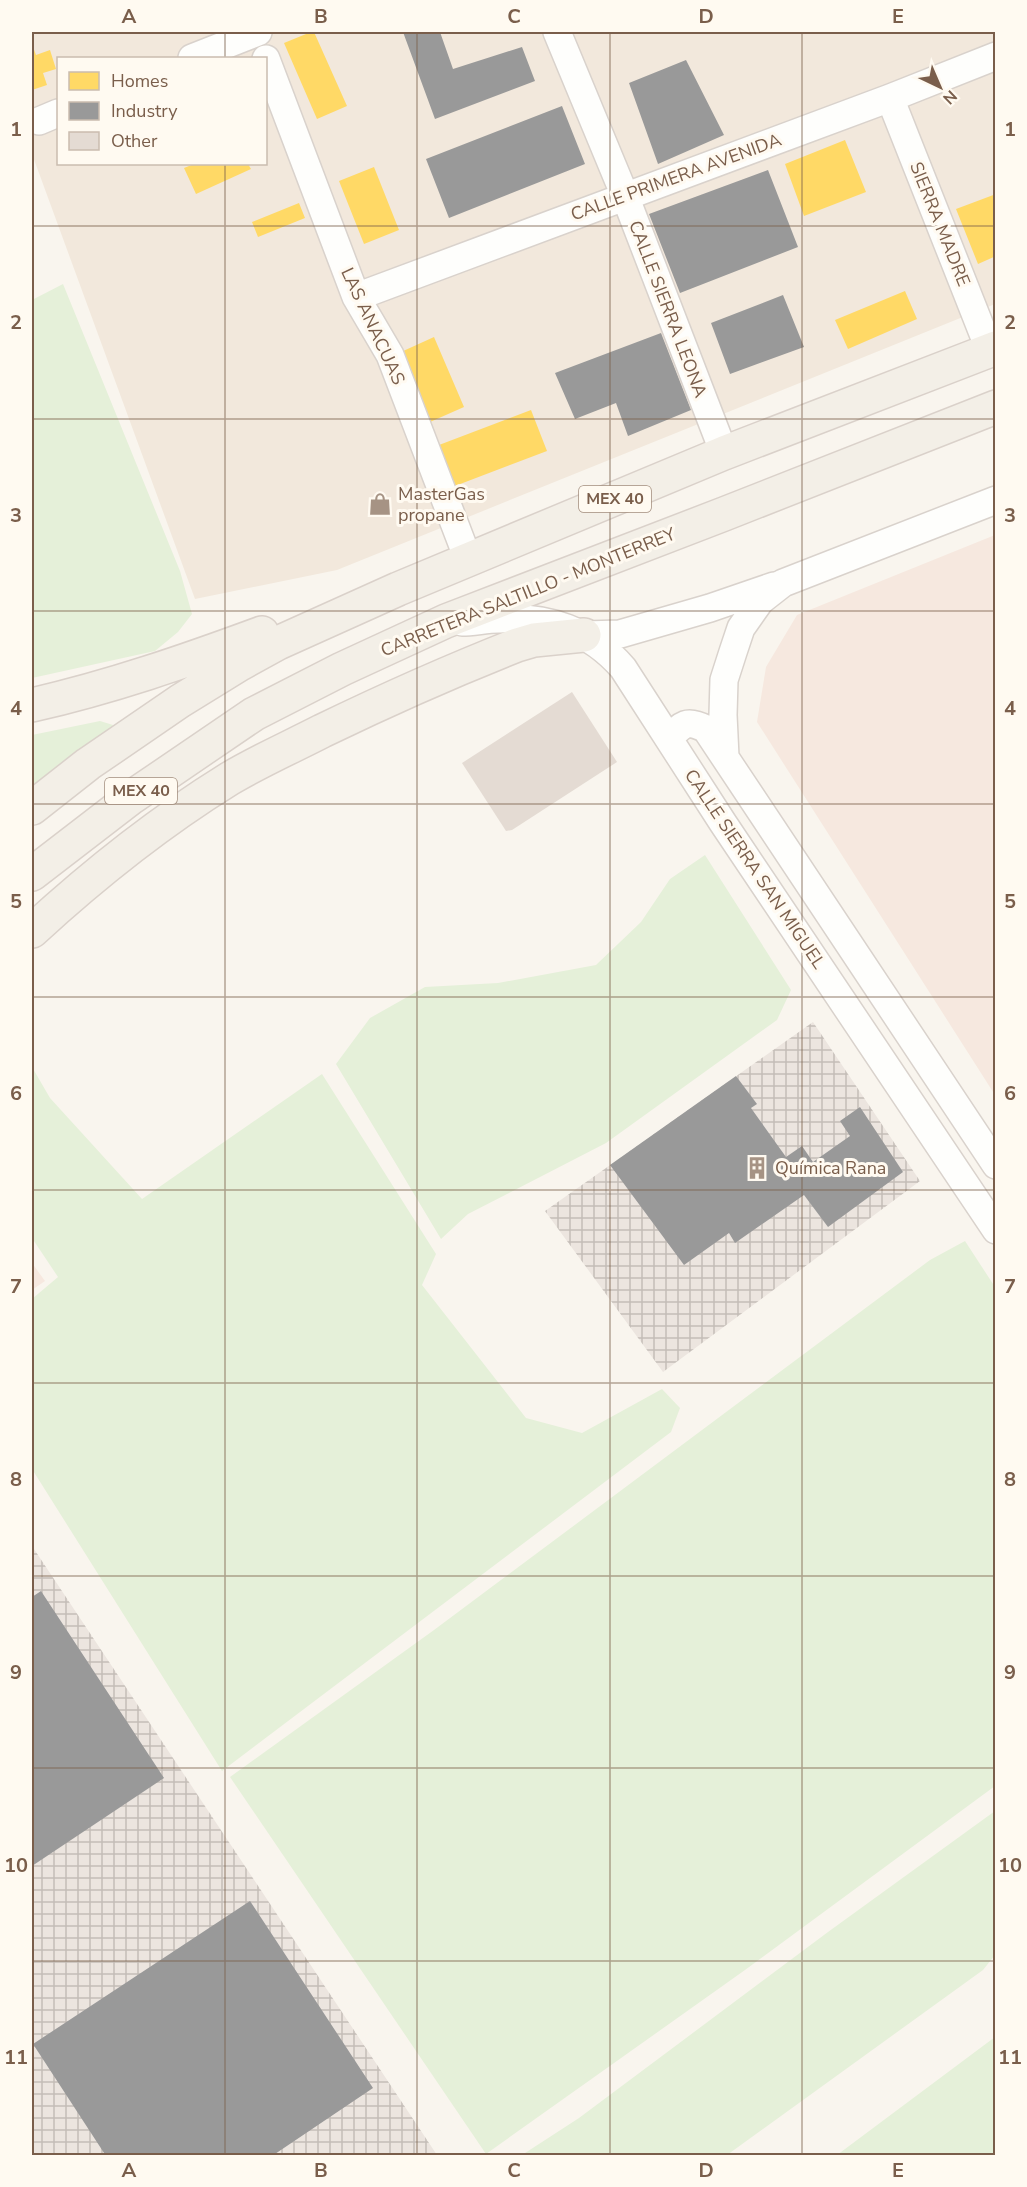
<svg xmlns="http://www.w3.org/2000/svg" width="1027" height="2187" font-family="'Nunito Sans',sans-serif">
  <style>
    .residential { fill: #f2e8dc; fill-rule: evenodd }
    .commercial { fill: #f6e8df }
    .industrial { fill: url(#industrial-grid) }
    .green { fill: #e5f0d9 }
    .homes { fill: #ffd966 }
    .industry { fill: #999 }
    .building { fill: #e4dbd3 }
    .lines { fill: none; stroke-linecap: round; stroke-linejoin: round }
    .minor-casing { stroke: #d9d2cc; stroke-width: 30 }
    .major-casing { stroke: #dad1ca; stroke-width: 36 }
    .minor { stroke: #fefefc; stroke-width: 27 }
    .major { stroke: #f3efe7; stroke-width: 33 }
    .grid { fill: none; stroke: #7a5e4b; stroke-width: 1.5; stroke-opacity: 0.55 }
    .labels { text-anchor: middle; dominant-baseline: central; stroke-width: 6; stroke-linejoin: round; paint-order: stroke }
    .shield { fill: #fffaf1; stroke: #a28d7d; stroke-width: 1.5 }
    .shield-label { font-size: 16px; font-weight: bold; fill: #7a5e4b }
    .street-label { font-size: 18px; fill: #7a5e4b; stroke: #fffaf1 }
    .poi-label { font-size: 18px; fill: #7a5e4b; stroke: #fffaf1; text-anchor: start }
    .neatline { fill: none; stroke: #7a5e4b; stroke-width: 2 }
    .grid-label { font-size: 20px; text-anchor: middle; font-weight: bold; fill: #7a5e4b }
  </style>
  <defs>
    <pattern id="industrial-grid" width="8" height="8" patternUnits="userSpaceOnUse" patternTransform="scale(1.5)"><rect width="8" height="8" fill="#ece5df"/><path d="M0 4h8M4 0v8" fill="none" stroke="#c4bdb7"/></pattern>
  </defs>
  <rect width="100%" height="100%" fill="#f9f5ee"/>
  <path class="residential" d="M32 32H995V304L337 570 195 599 32 154ZM58 58H266V164H58Z"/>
  <path class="commercial" d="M995 535V1095L757 722 766 667 797 615Z
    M32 1263 45 1281 32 1290Z"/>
  <path class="industrial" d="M813 1022 920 1181 663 1372 545 1211Z
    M32 1546 437 2155H32Z"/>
  <path class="green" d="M63 284 180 571 192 614 178 632 155 651 32 678V300Z
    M100 721 113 725 107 738 32 794V735Z
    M705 855 791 990 777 1020 606 1143 468 1214 441 1239 336 1064 370 1018 425 987 498 983 596 965 641 922 670 879Z
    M32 1067 50 1098 142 1199 322 1074 436 1254 422 1285 526 1418 582 1433 662 1389 680 1408 671 1432 222 1771 32 1469V1299L58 1277 32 1238Z
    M965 1241 995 1287V1786L745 1970 486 2154 230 1777 434 1630 930 1260Z
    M995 1811V1955L983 1970 727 2155H522L579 2118 828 1932Z
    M995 2037V2155H837Z"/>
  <path class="homes" d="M311 32H314L347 106 317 119 284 43Z
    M32 44 36 55 50 50 56 69 43 73 47 85 32 90Z
    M845 140 866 192 804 216 785 164Z
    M194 164H248L251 169 196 194 184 168Z
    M374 167 399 230 364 244 339 181Z
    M996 194V256L978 264 956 209Z
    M299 203 305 218 258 237 252 222Z
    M905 291 917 319 848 349 835 320Z
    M434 337 464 407 430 422 401 352Z
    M531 410 547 451 455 486 439 445Z"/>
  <path class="industry" d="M403 32H440L453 69 522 47 535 81 435 119Z
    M686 60 724 135 658 164 629 83Z
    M562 106 585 164 449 218 426 159Z
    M768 170 798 247 680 293 649 214Z
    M783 295 804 347 730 374 711 323Z
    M661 333 691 410 628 436 616 403 575 419 555 373Z
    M736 1076 757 1104 751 1108 786 1157 802 1146 813 1162 850 1136 840 1121 860 1107 903 1172 828 1227 804 1195 735 1243 729 1233 684 1265 610 1165Z
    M41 1591 164 1778 32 1866V1597Z
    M250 1901 373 2088 272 2156H106L33 2044Z"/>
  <path class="building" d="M572 692 617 762 512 830 506 831 462 763Z"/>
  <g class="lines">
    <g class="minor-casing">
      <path id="minor" d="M557 32 625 196 724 453
        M192 58 258 32
        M266 59 356 297 390 355 468 559
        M890 98 990 351
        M39 121 58 113
        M356 297 890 98 996 56
        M462 622C474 622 486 619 499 619 547 615 591 631 623 668L723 823 996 1230
        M584 635 620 634 710 608 774 586
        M669 739C682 724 687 719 706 729L996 1165
        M725 757 723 715 724 680 733 652 741 628 760 601 783 583 996 500"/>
    </g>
    <g class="major-casing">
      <path id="major" d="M32 705C111 687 186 661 262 633
        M32 808 88 764 180 701 240 664 278 643 398 589 724 453 996 348
        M32 874 132 797 254 714 342 669 446 621 724 514 996 407
        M32 931C93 875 158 823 229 779 259 761 291 747 322 731 386 700 451 671 517 645L534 640 584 635"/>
    </g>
    <use href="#minor" class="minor"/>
    <use href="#major" class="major"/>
  </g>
  <path class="grid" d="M225 32V58M417 32V2156M610 32V2156M802 32V2156M225 164V2156M32 226H996M32 419H996M32 611H996M32 804H996M32 997H996M32 1190H996M32 1383H996M32 1576H996M32 1768H996M32 1961H996"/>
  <defs>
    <g id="shop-bare" transform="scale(1.8)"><path d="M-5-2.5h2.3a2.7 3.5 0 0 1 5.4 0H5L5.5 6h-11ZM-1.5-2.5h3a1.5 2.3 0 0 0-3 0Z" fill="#a69384" stroke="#fffaf1" stroke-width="2.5" paint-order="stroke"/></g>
    <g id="building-bare" transform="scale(1.8)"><path d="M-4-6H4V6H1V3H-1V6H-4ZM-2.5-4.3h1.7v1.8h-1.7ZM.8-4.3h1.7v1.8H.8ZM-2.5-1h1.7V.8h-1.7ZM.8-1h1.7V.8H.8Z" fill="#a69384" stroke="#fffaf1" stroke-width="2.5" paint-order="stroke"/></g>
  </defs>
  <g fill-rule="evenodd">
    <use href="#shop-bare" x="380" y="504"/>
    <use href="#building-bare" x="757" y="1168"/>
  </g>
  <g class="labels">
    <g class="shield">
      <rect x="579" y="486" width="72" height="26" rx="4.5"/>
      <rect x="105" y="778" width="72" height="26" rx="4.5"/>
    </g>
    <g class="shield-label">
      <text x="615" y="499">MEX 40</text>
      <text x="141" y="791">MEX 40</text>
    </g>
    <g class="street-label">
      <text transform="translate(676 177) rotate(-20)">CALLE PRIMERA AVENIDA</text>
      <text transform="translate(940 224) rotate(68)">SIERRA MADRE</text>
      <text transform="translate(668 309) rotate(69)">CALLE SIERRA LEONA</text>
      <text transform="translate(373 326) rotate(65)">LAS ANACUAS</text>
      <text transform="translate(528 592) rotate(-22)">CARRETERA SALTILLO - MONTERREY</text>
      <text transform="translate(755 869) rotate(56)">CALLE SIERRA SAN MIGUEL</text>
    </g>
    <g class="poi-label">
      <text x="398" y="494">MasterGas<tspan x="398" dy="21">propane</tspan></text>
      <text x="775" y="1168">Química Rana</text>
    </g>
  </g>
  <rect width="1027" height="2187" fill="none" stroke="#fffaf1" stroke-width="66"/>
  <rect x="57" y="57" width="210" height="108" fill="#fffaf1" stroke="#cabcaf" stroke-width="1.5"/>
  <rect x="69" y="72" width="30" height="18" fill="#ffd966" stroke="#cabcaf" stroke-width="1.5"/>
  <text x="111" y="87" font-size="18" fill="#7a5e4b">Homes</text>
  <rect x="69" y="102" width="30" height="18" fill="#999999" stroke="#cabcaf" stroke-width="1.5"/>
  <text x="111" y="117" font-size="18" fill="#7a5e4b">Industry</text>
  <rect x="69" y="132" width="30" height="18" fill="#e4dbd3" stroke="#cabcaf" stroke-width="1.5"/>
  <text x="111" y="147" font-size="18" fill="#7a5e4b">Other</text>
  <g transform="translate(940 87) rotate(136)" stroke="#fffaf1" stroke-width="4.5" paint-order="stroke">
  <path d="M0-4.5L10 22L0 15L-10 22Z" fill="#7a5e4b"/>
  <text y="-9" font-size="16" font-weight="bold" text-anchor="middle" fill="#7a5e4b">N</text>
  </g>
  <rect x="33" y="33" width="961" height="2121" class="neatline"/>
  <g class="grid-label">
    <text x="129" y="23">A</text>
    <text x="321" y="23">B</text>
    <text x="514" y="23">C</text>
    <text x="706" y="23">D</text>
    <text x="898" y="23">E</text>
    <text x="16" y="136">1</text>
    <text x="1010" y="136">1</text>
    <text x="16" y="329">2</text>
    <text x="1010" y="329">2</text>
    <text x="16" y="522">3</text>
    <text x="1010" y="522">3</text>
    <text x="16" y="715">4</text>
    <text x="1010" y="715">4</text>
    <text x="16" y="908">5</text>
    <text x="1010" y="908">5</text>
    <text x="16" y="1100">6</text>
    <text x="1010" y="1100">6</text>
    <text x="16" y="1293">7</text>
    <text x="1010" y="1293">7</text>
    <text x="16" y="1486">8</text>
    <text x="1010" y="1486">8</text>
    <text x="16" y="1679">9</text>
    <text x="1010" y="1679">9</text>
    <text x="16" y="1872">10</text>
    <text x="1010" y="1872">10</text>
    <text x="16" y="2064">11</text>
    <text x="1010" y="2064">11</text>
    <text x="129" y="2177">A</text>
    <text x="321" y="2177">B</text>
    <text x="514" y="2177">C</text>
    <text x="706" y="2177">D</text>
    <text x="898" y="2177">E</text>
  </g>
</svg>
